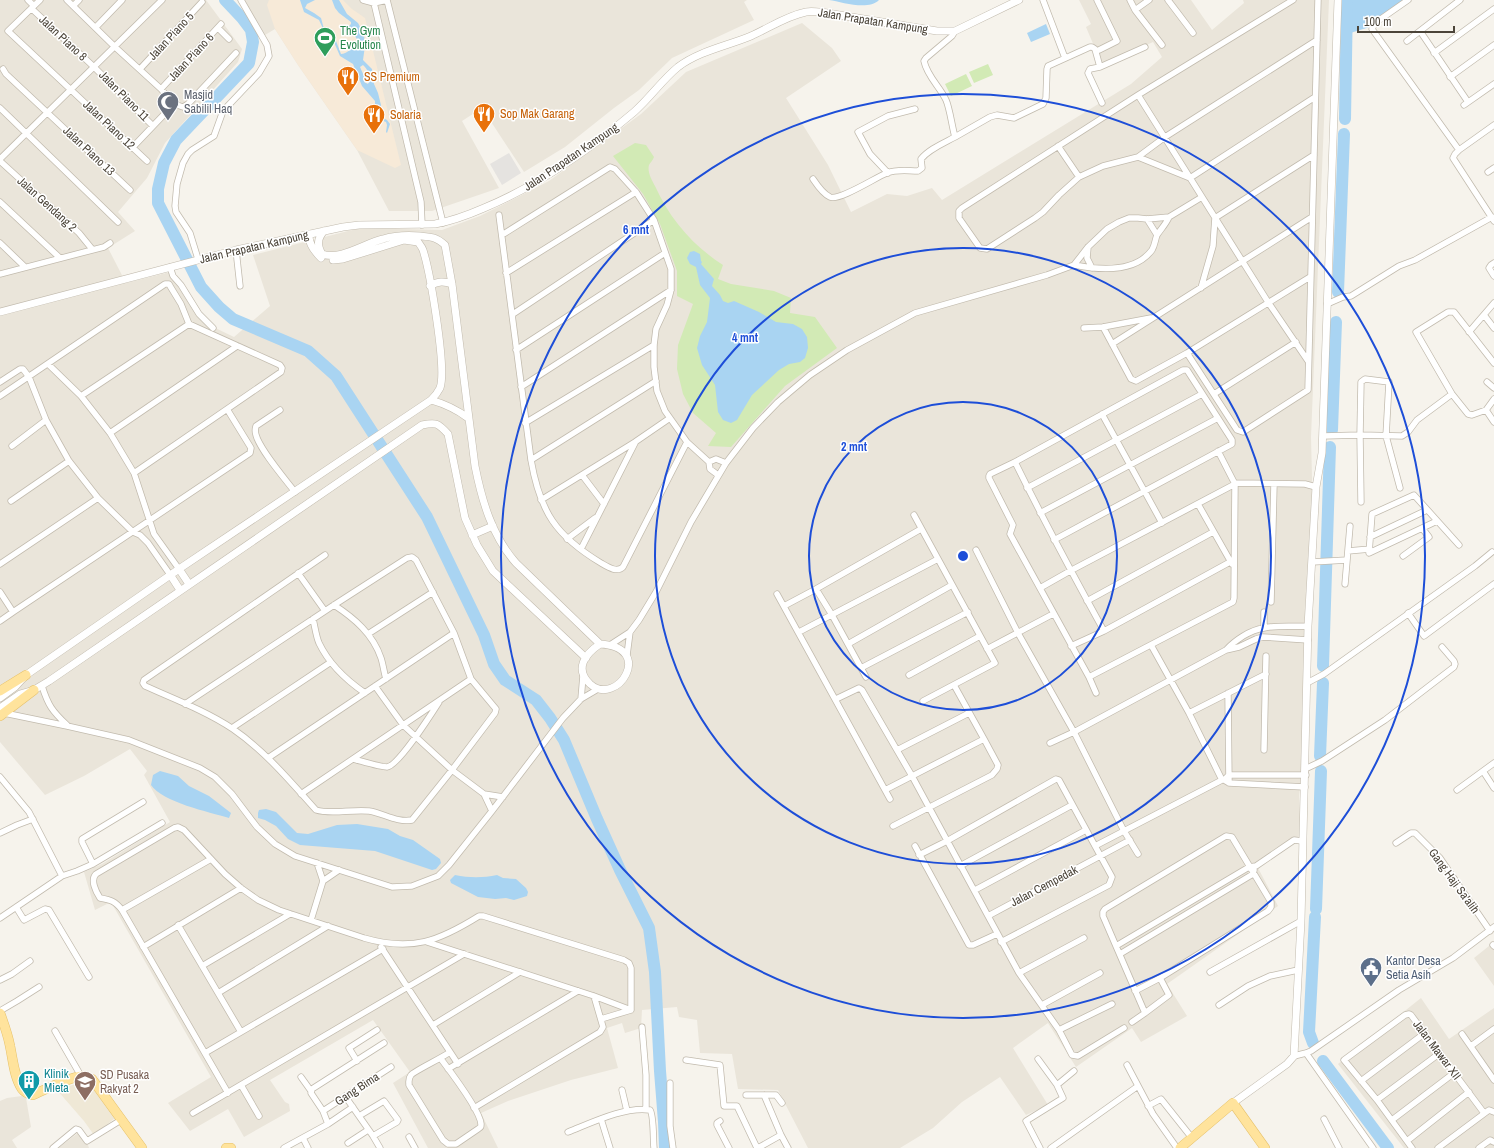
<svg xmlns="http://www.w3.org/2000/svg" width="1494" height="1148" font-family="'Archivo Narrow',sans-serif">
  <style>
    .residential { fill: #eae5da }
    .commercial { fill: #f7ead8 }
    .education { fill: #efe8d6 }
    .green { fill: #d2eab5 }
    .parking { fill: #e5e3e0 }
    .water { fill: #a9d4f2; fill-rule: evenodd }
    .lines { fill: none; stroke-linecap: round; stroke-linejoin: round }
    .river { stroke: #a9d4f2; stroke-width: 12 }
    .minor-casing { stroke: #c2bbae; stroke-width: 7 }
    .tertiary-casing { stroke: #c2bbae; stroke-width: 8 }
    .primary-casing { stroke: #e6c16a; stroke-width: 10 }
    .minor { stroke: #fff; stroke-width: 5.5 }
    .tertiary { stroke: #fff; stroke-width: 7 }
    .primary { stroke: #ffe39c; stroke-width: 9 }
    .ring { fill: none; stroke: #1d4ed8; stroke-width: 2 }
    .labels { text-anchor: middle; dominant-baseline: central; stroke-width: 3; stroke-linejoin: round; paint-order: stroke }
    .street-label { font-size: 12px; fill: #4b4439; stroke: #fff }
    .leisure-label { font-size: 12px; fill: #27864d; stroke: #fff; text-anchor: start }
    .food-label { font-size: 12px; fill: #c56008; stroke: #fff; text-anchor: start }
    .worship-label { font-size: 12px; fill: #5b616d; stroke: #fff; text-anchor: start }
    .service-label { font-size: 12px; fill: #4e5e75; stroke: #fff; text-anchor: start }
    .culture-label { font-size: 12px; fill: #0d838f; stroke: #fff; text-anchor: start }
    .education-label { font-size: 12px; fill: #785e54; stroke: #fff; text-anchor: start }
    .centre { fill: #1d4ed8; stroke: #fff; stroke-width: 2 }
    .ring-label { font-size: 12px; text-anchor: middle; font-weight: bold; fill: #1d4ed8; stroke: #fff; stroke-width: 3; stroke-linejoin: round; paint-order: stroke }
  </style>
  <rect width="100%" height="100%" fill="#f6f3ec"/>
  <path class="residential" d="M0 0H206L242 49 238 62 165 143 147 178 118 212 135 231 108 248 126 283 170 272 192 309 205 323 234 337 270 306 253 255 360 228 442 230 480 216 504 204 549 181 641 114 686 72 802 23 832 48 841 61 786 98 828 165 851 212 887 194 907 196 932 188 942 200 1131 84 1162 57 1153 42 1102 65 1086 27 1091 24 1079 0H1191L1212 30 1244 3 1243 0H1329L1311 437 1312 478V521L1305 608 1304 753 1299 797 1301 844 1295 842 1258 868 1278 906 1167 984 1187 1016 1141 1042 1132 1028 1076 1067 1048 1023 1013 1048 1048 1105 1026 1115 1000 1077 962 1102 933 1128 900 1148H808L778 1090 738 1089 732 1054 700 1053 697 1020 679 1017 677 1007 642 1010 641 1028 625 1033 622 1023 607 1028 618 1068 571 1080 508 1101 481 1113 498 1148H428L393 1083 410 1072 373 1020 270 1080 285 1102 289 1104 290 1111 244 1137 228 1109 190 1131 168 1103 211 1077 111 902 95 910 84 872 102 864 170 822 144 775 147 771 130 749 84 776 45 795 0 742Z
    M243 0H747L744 2 754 20 672 58 639 90 614 108 565 147 524 172 482 108 462 121 499 188 432 211H389L357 150 298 65 275 29 265 35Z
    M1494 942V986L1474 958Z
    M1421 998 1449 1039 1494 1008V1148H1404L1338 1064Z
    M22 1096 26 1098 31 1127 12 1140 17 1148H0V1101L7 1098Z
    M78 1133 88 1145 89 1148H58Z"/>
  <path class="commercial" d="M269 0H343L352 9 365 18 401 165 395 168 357 150 298 65 275 29 267 5Z"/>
  <path class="education" d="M85 1081 93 1089 115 1118 94 1135 84 1121 57 1090Z"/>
  <path class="green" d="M988 64 993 75 974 83 969 72Z
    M966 74 972 86 951 96 945 84Z
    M635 143 646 145 654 157C653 160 650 163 649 165 647 172 652 180 655 186 670 219 692 245 723 265L718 279 731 284 774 291 791 298 790 313 815 317 837 348 785 386 731 447 708 446 716 433 693 413 683 394 677 369 678 345 693 304 677 296V271L660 224 643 194 613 156Z"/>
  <path class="parking" d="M509 153 521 173 502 185 490 164Z"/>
  <path class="water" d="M300 0H315L307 4 305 8 314 13 321 18 324 29 336 41 341 54C347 54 351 48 356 45L358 41 355 36 345 32V30L351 24V22L339 13 335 8 332 0H339L347 14 358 23 364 34 365 46 363 60 372 69 374 84 378 93 381 105 379 116 387 120 390 124 387 133 386 132 387 125 386 122 376 118 375 115V101L362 86 353 64 340 56 333 40 325 33 319 20 304 12ZM363 65C369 70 369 76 369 82L368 84 364 82V76L360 67Z
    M829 0H879C868 11 842 2 829 0Z
    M1347 0H1408L1373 26 1347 34Z
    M1046 24 1050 34 1031 42 1027 33Z
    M694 251 700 254 701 261 702 262 701 264 714 279 712 286 720 295 723 301 728 303 734 301 759 312 776 322 793 324 802 329 807 337 808 348 805 358 800 362 789 364 779 370 752 395 737 420 731 423 723 420 718 412 715 385 702 365 697 348 700 336 707 322 710 298 700 285 696 267 690 264 687 258 690 252Z
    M160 771 178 776 189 786 209 796 231 813 229 818C209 812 162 802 151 785L153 775Z
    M266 809 276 812 297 833 308 834 337 825 357 824 388 829 400 836 413 840 440 859 441 863 436 869 432 870 375 851 300 845 288 839 276 826 265 820 258 818V813L259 810Z
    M455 875C469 878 483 878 497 875L503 878 516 879 526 888 528 892 527 896 514 900 506 898 495 899 478 897 451 883 450 880Z"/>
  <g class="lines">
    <path class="river" d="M225 0 242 18 251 30 253 42 249 63 176 140 164 163 158 189V203L201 287 219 307 233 319 308 351 336 376 427 517 484 635 494 664 505 680 536 700 550 718 564 740 597 819 620 870 649 928 655 972 660 1071 664 1122 665 1148
      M1345 119 1347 0
      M1338 292 1344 134
      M1332 430 1336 322
      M1323 666 1330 447
      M1320 756 1323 683
      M1316 909 1321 771
      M1313 1043 1309 1032 1315 917
      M1323 1061 1388 1148"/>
    <g class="minor-casing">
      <path id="minor" d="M28 0 34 6
        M40 0 8 31 147 161
        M67 0 115 47 161 89 174 104 183 107 188 104 236 53
        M363 0 374 3 387 0 443 223
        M1043 0 1065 58
        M1097 0 1117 41 1099 50
        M1130 0 1135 10 1162 45
        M1168 0 1193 33
        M1293 0 1138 95 962 208 959 211V218L980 248 987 249 1035 218 1043 212 1059 195 1079 177 1103 166 1138 157 1190 178 1315 97
        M1408 0 1375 23 1372 29 1459 150
        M374 3 421 202 422 225
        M73 6 79 0
        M32 9 94 67 153 126
        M1135 10 1149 0
        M96 27 122 0
        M218 28 229 39
        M1420 31 1468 102
        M1407 41 1460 0
        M1434 53 1494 9
        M1100 67 1145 47
        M3 69 6 74 130 190
        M140 69 202 2
        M1450 77 1494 45
        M161 89 221 24
        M1138 95 1268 302 1308 361
        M1464 105 1494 84
        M0 108 118 222
        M1494 125 1459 150 1455 154 1453 158 1494 221
        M955 137 990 117 997 115 1014 118 1043 104 1046 98 1047 69 1048 66 1090 47H1092L1095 49 1100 67 1090 69 1088 73 1102 103
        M1058 146 1079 177
        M132 148 174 104
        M1138 157 1165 137 1317 40
        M0 159 162 0
        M0 161 79 233 92 249
        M1488 172 1494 168
        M888 173 870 154 858 132 888 116 915 109
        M813 179C817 185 823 194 830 197 840 201 876 177 887 173 897 169 908 171 918 171L922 168 921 159C929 149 944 143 955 137 952 127 950 109 946 100 940 87 927 76 924 61L926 58 952 36 955 31
        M0 202 60 258
        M499 215 531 460C540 512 556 536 601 563 608 567 617 573 623 567L687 442
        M1169 217 1202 197
        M1147 219 1157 235
        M502 235 610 167 615 169 636 192 654 220 671 269V290L667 305 656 329 654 345V367L657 391 665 411 687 442 709 462 710 469 718 475
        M0 243 25 267
        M1088 247 1087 258 1092 268
        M236 250 240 286
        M198 259 190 233 176 212 175 206 177 184 183 163 188 154 192 150 214 136 223 111 259 73 269 56 267 45 241 0
        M1494 263 1491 265 1489 268 1494 276
        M170 267 173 276 181 285 199 314 213 328
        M506 273 636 192
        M0 274 104 247 110 243
        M1201 288 1213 246 1215 218 1314 155
        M1327 304 1343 297 1351 296 1399 266 1415 260 1492 217
        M513 314 654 220
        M1484 315 1494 328
        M1103 327 1131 379 1136 381 1187 353 1310 277
        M1084 328 1103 327 1151 318
        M1469 332 1494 303
        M1112 344 1312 217
        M516 350 665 253
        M1187 353 1237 430 1243 432 1308 390 1318 0
        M1494 363 1454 312H1448L1416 332 1452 394 1468 414 1472 415 1486 410 1494 422
        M48 364 81 396 110 433 134 473 154 534 179 569
        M0 382 20 369H23L29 377 46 420 69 461 98 498 133 532 140 535 148 543 171 576
        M1487 382 1494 388
        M521 387 671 290
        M1214 394 1296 342
        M0 396 165 284H169L170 286 181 304 189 324 280 365 282 368 281 372 134 473
        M81 396 189 324
        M280 410 256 426C255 429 255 432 256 435 260 450 285 479 295 492
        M1486 410 1494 399
        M1102 414 1162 523
        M525 423 654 345
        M110 433 237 346
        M1323 436 1360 435 1402 436 1408 432 1417 420 1452 394
        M12 446 46 420
        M531 460 656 381
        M709 462 716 459 726 463
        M1015 462 990 474 989 476V478L1013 525 1010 534 1089 677 1233 602 1234 598 1235 484 1218 451
        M582 475 604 504
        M1235 483 1305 484 1316 487
        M1027 488 1202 394
        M541 500 635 442 670 418
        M11 501 69 461
        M1361 502 1360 435 1361 382 1365 379 1389 382 1386 436 1400 488
        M1198 504 1232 564
        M1040 513 1218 418
        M914 515 995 663 923 701
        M1437 521 1369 553 1372 514 1414 495 1459 545
        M1370 537 1427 510
        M567 539 595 518
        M1054 540 1232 444V440L1187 370H1183L1015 462C1043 519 1073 575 1104 631
        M581 549 635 443
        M976 550 1018 633 1074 732 1124 831 1138 854
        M1348 551 1370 549
        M1403 556 1429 537 1422 528
        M1312 562 1347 560
        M0 564 98 498
        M298 573 325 611
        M1345 584 1350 526
        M1040 588 1070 571 1235 484
        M816 589 832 615 866 677
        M0 592 13 612 0 621
        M777 594 890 799
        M1087 601 1213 532
        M1271 602 1274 484
        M334 605C354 618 373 634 381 658 383 664 384 672 386 679
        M784 606 816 589 921 529
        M13 612 250 453 251 448 227 409
        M1264 612V628
        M1408 613 1424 636 1494 584
        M313 619C315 627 316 636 319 643 329 664 346 680 365 693
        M799 632 938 559
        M368 634 433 592
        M848 644 952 585
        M610 645 630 632 639 620 656 592 691 522 726 463 753 428 778 402 810 375 847 350 915 313 1047 275 1074 265 1088 247 1107 229 1119 222 1129 218H1138L1147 219 1169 217C1166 224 1161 229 1157 235 1155 240 1155 245 1152 250 1135 273 1099 270 1074 265
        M1151 645 1189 713 1222 780
        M1071 646 1104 631 1230 562
        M987 649 1053 614
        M1226 650C1235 640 1250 630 1264 628 1277 625 1294 627 1308 626
        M627 655 630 632
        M861 668 968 612
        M909 675 980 636
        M1089 677 1096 693
        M1307 683 1324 674 1475 566 1492 552
        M42 686C48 705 52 711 67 725
        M375 686 403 725 452 770 484 794 492 811
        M1228 693 1229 783
        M581 699 583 676
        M836 699 859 688 862 690 912 776 1019 973 1059 1030 1072 1055 1078 1056 1124 1028
        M185 704 334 605 407 558 412 557 416 560 454 633 471 679 496 709 495 713 452 770 412 820C397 823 383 813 369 811 351 809 332 815 316 810 290 781 265 751 233 729 206 711 174 699 145 686L143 683 144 680 325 555
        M4 713 67 726 129 740 200 768 215 777 232 794 257 827 275 844 295 856 392 887 412 886 438 876 449 865 492 811 563 718 581 699 598 689
        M1189 713 1266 674
        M232 728 331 662
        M1050 743 1074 732 1226 650 1239 647 1256 639 1263 637 1308 640
        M897 750 969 713
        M1264 750 1266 656
        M268 758 454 633
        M353 759C361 761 380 767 387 767 398 766 432 713 439 702
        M1494 763 1483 771 1494 788
        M1305 769 1322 761 1385 720 1454 667 1455 664 1454 661 1442 647
        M0 777 29 812 62 876
        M1226 778 1229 775H1306
        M885 790 984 739 954 685
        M1457 790 1483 771
        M301 794 471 679
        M484 794 503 797
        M893 826 992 775 997 769 998 765 984 739
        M0 833 17 825 33 819
        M1396 843 1411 833H1415L1440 858 1490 931
        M915 846 969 945H973L997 934
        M1095 846 1222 780H1224L1229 783 1305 787
        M919 855 947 841 1056 779 1059 780 1112 877 1109 885 1001 942
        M317 863 323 881
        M93 864 82 842V839L143 802
        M960 866 1072 805
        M975 890 1086 830
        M16 907 24 920 45 909 49 910 89 977
        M122 910 211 859
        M988 916 1130 840
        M0 918 62 876 77 871 93 864 162 823
        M311 920 323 881 339 870
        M178 925 241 1032
        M427 942 594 996 631 1010
        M1493 945 1494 946
        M1116 946 1249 867 1256 866 1294 840 1302 841
        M143 947 241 888
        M381 947 458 1064
        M1120 954 1253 874 1254 870
        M202 966 290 914
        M1210 972 1301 921
        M1019 973 1084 938
        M0 980 12 974 30 961
        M1135 991 1160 978 1268 911 1271 907V902L1232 837 1226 836 1105 909 1103 912V916L1145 1013 1169 995 1160 978
        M218 993 328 926
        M1042 1005 1100 973
        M1219 1005 1248 986 1270 976 1298 970
        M0 1011 17 1001 39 987
        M1132 1022 1145 1013
        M433 1025 520 972
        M642 1027 646 1075V1109
        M1059 1030 1112 1004
        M55 1031 81 1076
        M1462 1034 1494 1080
        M1471 1046 1494 1029
        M205 1053 383 949
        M1306 1053 1373 1148
        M1294 1056 1306 1053 1311 1051 1399 990 1453 958 1494 927
        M441 1059C450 1071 480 1110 481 1124 481 1127 481 1127 478 1129L456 1144H448L443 1140 409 1085C409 1081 408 1079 411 1075 414 1071 442 1058 450 1052
        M1038 1059 1057 1085
        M686 1060 720 1065 724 1106H737L757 1148
        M357 1061 349 1048 377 1030
        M1127 1065 1153 1114 1177 1148
        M448 1069 578 991
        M301 1077 311 1091
        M1361 1081 1425 1033
        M670 1083V1126L673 1148
        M241 1085 259 1116
        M622 1090 627 1111
        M228 1093 122 910C115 901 111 900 100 898 96 892 90 880 96 874L174 828 178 827 184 830 225 874 241 888 258 900 279 910 364 938C412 952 439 941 479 916H483L624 960 629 963 631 968V1010L601 1019
        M746 1095H776L782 1103
        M764 1095 781 1135 788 1148
        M345 1096 373 1136 397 1122 398 1120 384 1101 359 1116
        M1377 1100 1440 1053
        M1148 1106 1161 1099 1192 1138
        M474 1108 600 1032 603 1027 594 996
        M323 1111 391 1067
        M193 1113 464 954
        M601 1119 610 1148
        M1324 1119 1339 1148
        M1392 1120 1454 1073
        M720 1121 717 1123V1125L729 1148
        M328 1124 353 1107
        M568 1132C591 1123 625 1106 650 1110 654 1115 653 1140 654 1148
        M373 1136 380 1148
        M409 1137 415 1148
        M303 1138 308 1148
        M1407 1141 1469 1092
        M348 1143 368 1130
        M53 1148 76 1129 79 1130 87 1141 121 1120
        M284 1148 328 1124 323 1111 311 1093 312 1089 384 1043
        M758 1148 781 1135
        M1040 1148 1026 1121 1063 1098 1057 1085 1074 1071
        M1051 1148 1138 1086
        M1412 1148 1377 1100 1344 1060 1405 1015 1409 1014 1411 1015 1484 1113
        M1438 1148 1489 1110 1494 1112
        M1479 1148 1490 1140 1494 1142"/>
    </g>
    <g class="tertiary-casing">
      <path id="tertiary" d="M324 231C317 239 317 245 322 254 340 261 365 243 383 239 396 235 408 235 420 236 432 237 436 237 445 245L452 284 475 466C482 501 492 536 516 563L600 644
        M309 234C308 244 315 252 321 258
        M333 260 343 259 404 240 418 242C420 245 422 247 423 250 430 272 447 369 440 388 438 392 434 397 431 400
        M430 286C438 281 444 281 452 284
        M0 312 236 250 343 227 359 225 435 224C452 221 468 215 484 208 539 185 589 150 634 112 650 98 662 80 678 67 699 51 727 46 751 36 769 28 786 16 806 12 811 11 816 12 821 12L937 31H955L1019 0
        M472 535 493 526
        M179 569 189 584
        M171 576 180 590
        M600 644C656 647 617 708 590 684 574 669 585 654 600 644Z
        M0 698 15 687 26 675 179 569 431 400C445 404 456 409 468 418
        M0 708 20 694 34 690 49 681 422 425C436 422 438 423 448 434L465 518 477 545 493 571 586 658
        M1233 1103 1287 1064 1294 1056 1301 921 1308 626 1316 487 1322 453 1338 0"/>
    </g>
    <g class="primary-casing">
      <path id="primary" d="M0 691 26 675
        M0 716 34 690
        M0 1013C4 1024 8 1035 10 1046 13 1060 14 1077 22 1089 25 1093 28 1094 33 1095 44 1090 72 1076 83 1076 86 1076 89 1078 92 1079L142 1148
        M226 1148H231
        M1180 1148 1233 1103 1265 1148"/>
    </g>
    <use href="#minor" class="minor"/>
    <use href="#tertiary" class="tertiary"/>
    <use href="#primary" class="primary"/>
  </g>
  <g class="ring">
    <circle cx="963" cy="556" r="154"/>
    <circle cx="963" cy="556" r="308"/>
    <circle cx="963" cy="556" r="462"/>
  </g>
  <defs>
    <g id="stadium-pin" transform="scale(1.15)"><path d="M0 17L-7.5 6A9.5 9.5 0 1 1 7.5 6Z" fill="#2e9e5b" stroke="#fff"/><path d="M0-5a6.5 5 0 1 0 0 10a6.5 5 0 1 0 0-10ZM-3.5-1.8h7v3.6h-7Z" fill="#fff"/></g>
    <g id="restaurant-pin" transform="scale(1.15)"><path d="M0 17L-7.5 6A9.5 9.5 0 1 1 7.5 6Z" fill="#e8710a" stroke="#fff"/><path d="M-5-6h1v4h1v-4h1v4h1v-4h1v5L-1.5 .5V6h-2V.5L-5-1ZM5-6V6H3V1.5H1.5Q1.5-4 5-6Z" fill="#fff"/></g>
    <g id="mosque-pin" transform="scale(1.15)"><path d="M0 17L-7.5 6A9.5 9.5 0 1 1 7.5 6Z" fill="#6b7280" stroke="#fff"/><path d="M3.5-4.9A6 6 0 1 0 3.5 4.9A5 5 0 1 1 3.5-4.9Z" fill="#fff"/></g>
    <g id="civic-pin" transform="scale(1.15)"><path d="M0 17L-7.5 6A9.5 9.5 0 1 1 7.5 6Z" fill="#5c6f8a" stroke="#fff"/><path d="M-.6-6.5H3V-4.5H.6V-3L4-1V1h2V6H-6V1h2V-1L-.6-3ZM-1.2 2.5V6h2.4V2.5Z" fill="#fff"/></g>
    <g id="building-pin" transform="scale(1.15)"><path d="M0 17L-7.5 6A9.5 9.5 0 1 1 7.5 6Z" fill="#0f9aa8" stroke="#fff"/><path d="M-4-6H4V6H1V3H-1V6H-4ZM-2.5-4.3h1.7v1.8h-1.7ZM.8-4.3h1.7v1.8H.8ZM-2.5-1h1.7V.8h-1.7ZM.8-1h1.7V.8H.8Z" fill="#fff"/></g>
    <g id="school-pin" transform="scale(1.15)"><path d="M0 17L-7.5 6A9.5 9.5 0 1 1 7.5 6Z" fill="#8d6e63" stroke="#fff"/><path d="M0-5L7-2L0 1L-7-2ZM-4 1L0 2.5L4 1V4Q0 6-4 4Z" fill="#fff"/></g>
  </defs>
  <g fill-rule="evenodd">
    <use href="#stadium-pin" x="325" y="38"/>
    <use href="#restaurant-pin" x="348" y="77"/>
    <use href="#mosque-pin" x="168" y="102"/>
    <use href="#restaurant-pin" x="484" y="114"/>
    <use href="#restaurant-pin" x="374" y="115"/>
    <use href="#civic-pin" x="1371" y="968"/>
    <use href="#building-pin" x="29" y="1081"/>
    <use href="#school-pin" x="85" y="1082"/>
  </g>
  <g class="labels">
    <g class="street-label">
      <text transform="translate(873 21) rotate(9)">Jalan Prapatan Kampung</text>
      <text transform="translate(171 36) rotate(-47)">Jalan Piano 5</text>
      <text transform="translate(63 38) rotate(43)">Jalan Piano 8</text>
      <text transform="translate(191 57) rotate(-47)">Jalan Piano 6</text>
      <text transform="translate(124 96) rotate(45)">Jalan Piano 11</text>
      <text transform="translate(109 125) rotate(43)">Jalan Piano 12</text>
      <text transform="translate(89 151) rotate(43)">Jalan Piano 13</text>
      <text transform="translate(571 157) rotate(-34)">Jalan Prapatan Kampung</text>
      <text transform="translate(47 204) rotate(42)">Jalan Gendang 2</text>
      <text transform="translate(254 247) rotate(-13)">Jalan Prapatan Kampung</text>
      <text transform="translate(1454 881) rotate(54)">Gang Haji Sa'alih</text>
      <text transform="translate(1044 886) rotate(-28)">Jalan Cempedak</text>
      <text transform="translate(1437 1050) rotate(53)">Jalan Mawar XII</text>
      <text transform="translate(357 1089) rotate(-33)">Gang Bima</text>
    </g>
    <g class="leisure-label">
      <text x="340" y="31">The Gym<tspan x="340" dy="14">Evolution</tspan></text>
    </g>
    <g class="food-label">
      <text x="364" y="77">SS Premium</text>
      <text x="500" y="114">Sop Mak Garang</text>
      <text x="390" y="115">Solaria</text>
    </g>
    <g class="worship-label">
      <text x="184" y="95">Masjid<tspan x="184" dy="14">Sabilil Haq</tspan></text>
    </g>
    <g class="service-label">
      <text x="1386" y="961">Kantor Desa<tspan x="1386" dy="14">Setia Asih</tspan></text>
    </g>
    <g class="culture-label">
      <text x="44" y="1074">Klinik<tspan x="44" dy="14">Mieta</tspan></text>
    </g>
    <g class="education-label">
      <text x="100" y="1075">SD Pusaka<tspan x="100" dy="14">Rakyat 2</tspan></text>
    </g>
  </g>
  <circle cx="963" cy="556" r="6" class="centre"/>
  <g class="ring-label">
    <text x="636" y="234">6 mnt</text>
    <text x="745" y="342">4 mnt</text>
    <text x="854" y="451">2 mnt</text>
  </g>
  <path d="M1358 26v6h96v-6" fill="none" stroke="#4b4439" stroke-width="2"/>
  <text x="1364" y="26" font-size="12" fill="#4b4439" stroke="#ffffff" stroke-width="3" paint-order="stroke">100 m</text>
</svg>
